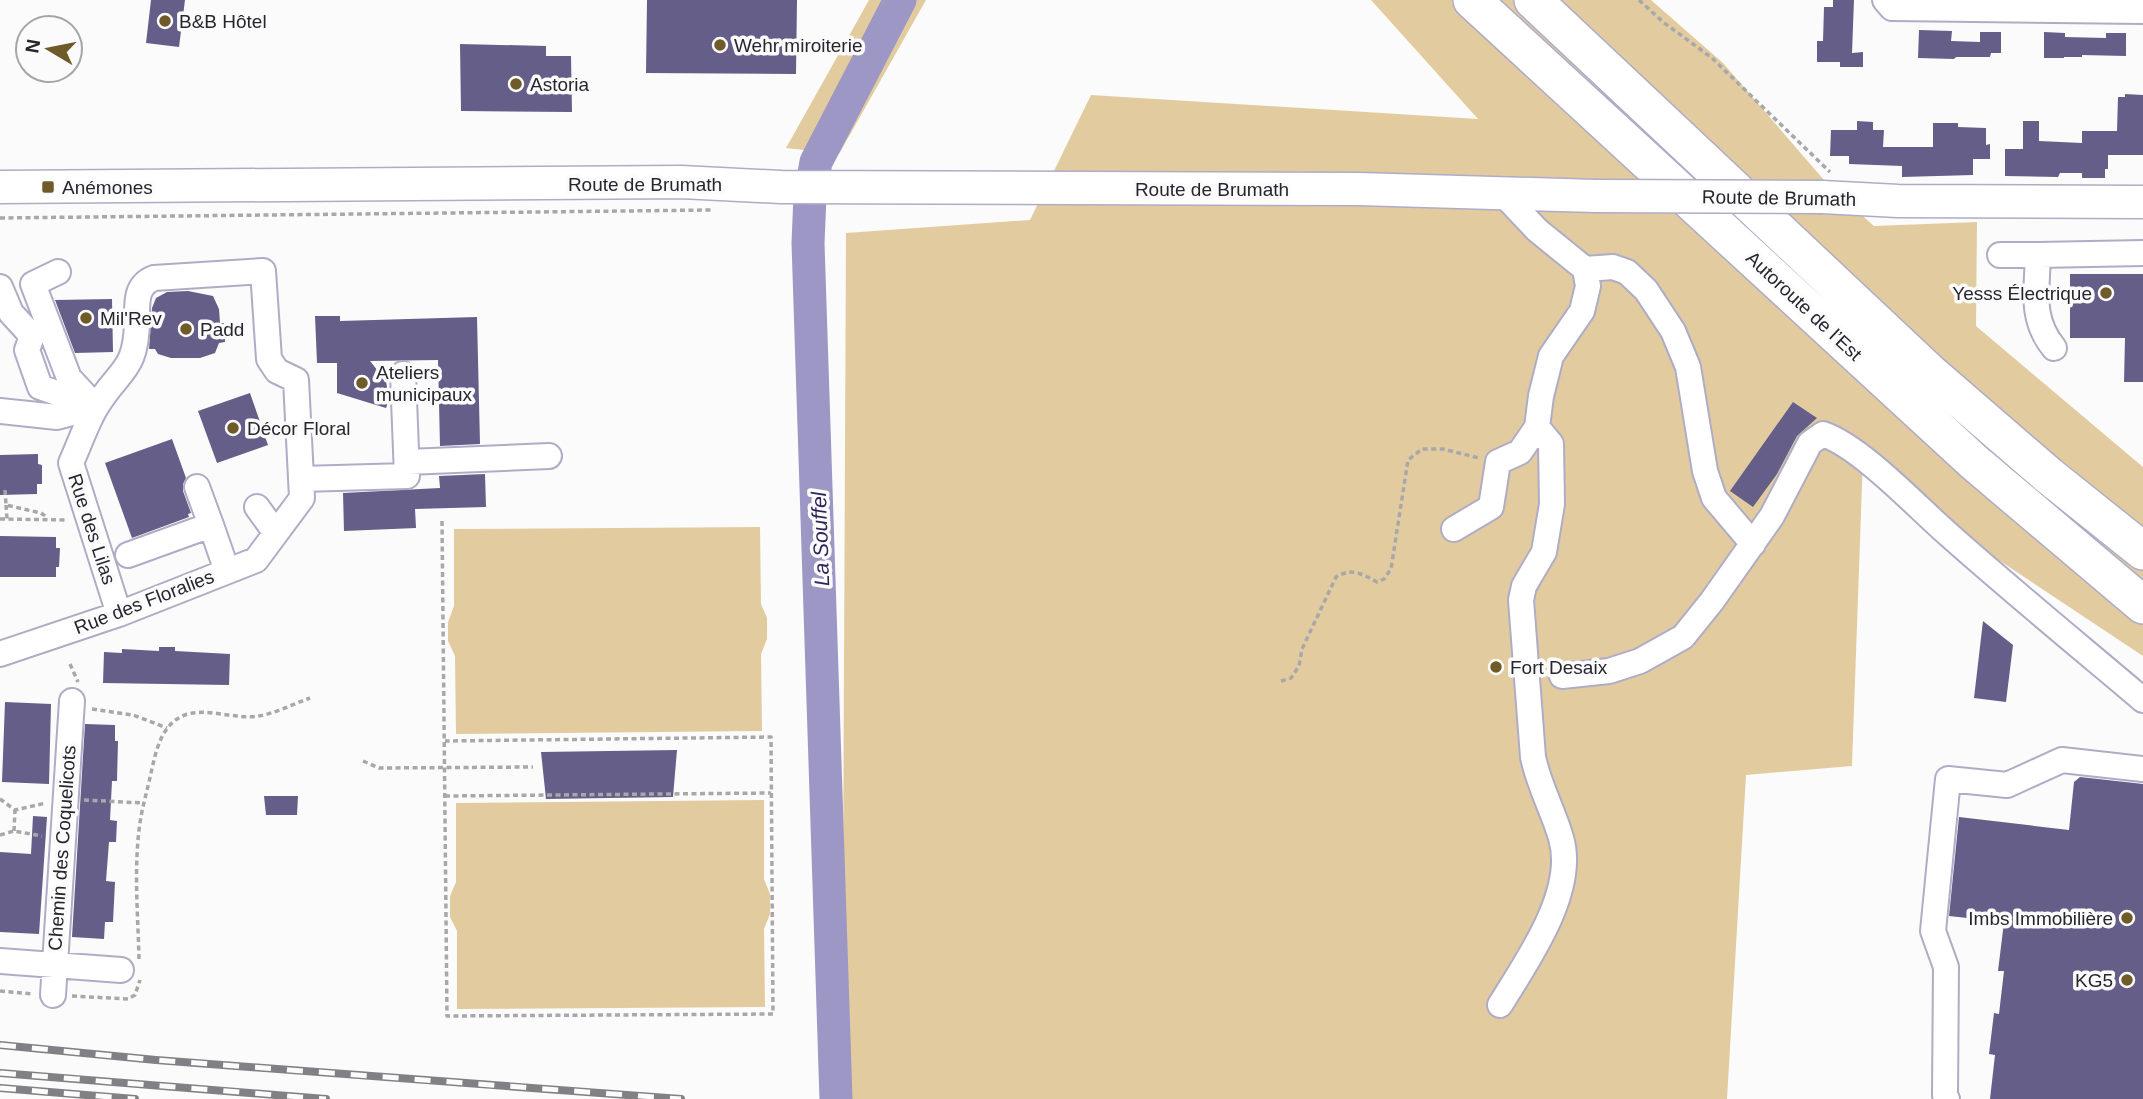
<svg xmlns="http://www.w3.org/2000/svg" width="2143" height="1099" font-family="Helvetica,sans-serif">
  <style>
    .green { fill: #e2cc9f }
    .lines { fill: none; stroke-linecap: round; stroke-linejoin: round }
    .river { stroke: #9c97c4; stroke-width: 33 }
    .building { fill: #645e88 }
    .minor-casing { stroke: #afacc6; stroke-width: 28 }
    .major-casing { stroke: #afacc6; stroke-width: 35 }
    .highway-casing { stroke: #afacc6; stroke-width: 40 }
    .path { stroke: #a8a8ab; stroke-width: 3.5; stroke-dasharray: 5 3.5; stroke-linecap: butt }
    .minor { stroke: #fff; stroke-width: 24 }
    .major { stroke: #fff; stroke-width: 32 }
    .highway { stroke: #fff; stroke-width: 37 }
    .rail-casing { stroke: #818085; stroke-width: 8 }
    .rail { stroke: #fbfbfb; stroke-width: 5; stroke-dasharray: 16; stroke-linecap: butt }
    .major-bridge-casing { stroke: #afacc6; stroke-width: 35; stroke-linecap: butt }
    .major-bridge { stroke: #fff; stroke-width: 32 }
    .poi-dot { fill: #6f5a29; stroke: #fbfbfb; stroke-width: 2.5 }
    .labels { text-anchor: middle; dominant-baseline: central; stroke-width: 7; stroke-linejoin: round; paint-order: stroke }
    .poi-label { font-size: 19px; fill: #27262f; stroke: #fbfbfb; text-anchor: start }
    .street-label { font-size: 19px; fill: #27262f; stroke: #fbfbfb }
    .water-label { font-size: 21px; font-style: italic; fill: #31245b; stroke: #fbfbfb }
  </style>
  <rect width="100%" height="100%" fill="#fbfbfb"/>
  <path class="green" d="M869 0H926L839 154 786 148Z
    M1371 0H1651L1723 63 1830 187 1874 226 1977 222 1976 326 2143 467V656L1973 543 1863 457 1852 766 1746 775 1727 1099H842L846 233 1030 220 1091 95 1478 119Z
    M760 527 761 604 767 618V639L761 654 762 731 456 734 455 656 448 641V622L454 606V529Z
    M764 800V879L770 894V914L764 929 765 1007 457 1009V931L450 917V896L456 882V803Z"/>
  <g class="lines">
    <path class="river" d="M836 1099 808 243 810 196 816 162 900 0"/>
  </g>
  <path class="building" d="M151 0H185L179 47 146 43Z
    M647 0H797L796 74 646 73Z
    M1833 0H1854L1852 53 1863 52V67H1840V62H1817V41H1823L1824 7H1833Z
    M1919 30 1952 31 1951 41 1980 42V32H2001V53H1991L1990 57H1956L1954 59 1918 58Z
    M2044 32 2065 33V37L2106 38V33H2126V56L2082 55V57H2064V58H2044Z
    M460 44 546 46V56H571L572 112 461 111Z
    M2125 94 2143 95V155H2108V169H2105V178H2082V173H2060L2058 177 2005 176V149H2023V121H2039V141L2082 143V131H2117L2118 97H2125Z
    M1857 121 1873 122V130H1884L1883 147H1933V123H1958V127L1986 128V145L1990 144V159H1973V175L1902 177V166L1849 164V156H1830L1831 130H1857Z
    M2070 274H2143V382H2124L2125 338H2070Z
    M188 291 213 296 219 309 220 323H224L225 342 219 343 215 353 200 358H171L158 354 155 349H149L152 308 156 298 167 292Z
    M112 299 113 352 75 353 55 300Z
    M315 316H340V321L477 317 480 444 440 446 438 360 370 361 386 381 389 399 386 408 337 393V363H317Z
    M250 393 268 445 217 463 198 411Z
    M1793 402 1817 418 1797 436 1777 474 1753 507 1730 491Z
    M172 439 186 478 183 484V491L191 513 188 514 189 517 132 538 105 463Z
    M38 454V464L42 465V484H37V494L0 495V455Z
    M485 474 486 507 415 509 416 528 344 531 343 493 440 488 439 476Z
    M0 536 56 537V548H60L59 567H56V577H0Z
    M1983 621 2013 645 2006 702 1974 698Z
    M159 647H175V651L230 654 229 685 103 683 104 652 122 653V649L159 651Z
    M5 702 51 704 49 784 2 782Z
    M85 724 115 725V741H118L117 781H112L110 820 117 821 116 842H109L106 881 115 882 113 922H105L104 939 72 937Z
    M677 750 673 797 546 799 541 752Z
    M2080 777 2143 784V1099H1990L1995 1055 1989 1054 1994 1013 1999 1014 2004 971H1998L2004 922 1949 916 1959 817 2069 830 2074 782Z
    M264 796H298L297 815H266Z
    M33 816 47 817 39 934 0 932V852L31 854Z"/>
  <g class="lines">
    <g class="minor-casing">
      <path id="minor" d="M1885 0 1892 8 2143 11
        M2000 255H2038
        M1585 269 1613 267 1627 272 1646 290 1673 331 1688 367 1705 471 1714 498 1753 544
        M58 272 33 284 69 378 93 404
        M0 287 11 313 32 336 27 350 40 387 96 407
        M2054 348C2030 319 2037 290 2038 255L2143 253
        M0 411 57 417 96 407
        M407 462 549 456
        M301 479 407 476 403 374
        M197 487 211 525
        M257 507 275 532
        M1454 529 1491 507 1498 462 1520 452 1537 427 1541 396 1551 356 1582 311 1588 286 1585 269 1537 230 1503 194
        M128 555 211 525 227 571
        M0 654 119 614 256 560 302 498 296 380 277 371 269 359 263 271 154 278C136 285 137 301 137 318 137 373 119 368 95 409 86 425 79 445 71 463L119 614
        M1562 676 1609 671 1640 661 1683 637 1712 601 1772 516 1810 443 1823 434C1861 447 1916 506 1948 534 2012 591 2078 645 2143 700
        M0 961 121 970
        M53 995 72 701
        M1500 1005C1527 961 1577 891 1561 838 1553 810 1539 786 1533 757L1521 600 1524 586 1544 552 1552 504 1551 444 1537 427
        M1947 1099 1945 1095 1946 967 1933 931 1948 779 2007 785 2062 760 2143 769"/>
    </g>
    <g class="major-casing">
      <path id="major" d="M0 187 681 182 781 187 1359 189 1596 196
        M1822 197 1898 201 2143 202"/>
    </g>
    <g class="highway-casing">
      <path id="highway" d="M1472 0 1974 462 2143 605
        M1533 0 1930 373 2048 475 2143 551"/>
    </g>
    <path class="path" d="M1639 0 1663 22 1712 58 1830 172
      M0 218 713 210
      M5 490 6 505 41 513 48 518
      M6 505 7 519
      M0 519 68 520
      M442 521 447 1016 773 1014 771 737 445 741
      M70 664 78 682
      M1281 681 1291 678 1299 666 1302 649 1336 577C1352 567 1362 574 1377 582L1384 579 1391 569 1408 460 1422 449H1443L1479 458
      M92 709 133 715 167 728
      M363 761 379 768 533 767
      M445 796 771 793
      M0 799 15 810 46 803
      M84 800 143 803
      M14 831 15 810
      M0 835 14 831 42 836
      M139 959C138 916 134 873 139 830 141 811 147 792 151 773 156 751 161 724 185 715 206 707 236 720 259 716 276 713 293 704 310 698
      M0 991 33 994
      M72 996 128 999 135 995 140 980"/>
    <use href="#minor" class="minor"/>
    <use href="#major" class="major"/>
    <use href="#highway" class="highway"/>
    <g class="rail-casing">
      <path id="rail" d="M0 1045 156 1060 681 1099
        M0 1073 326 1099
        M0 1088 135 1099"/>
    </g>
    <use href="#rail" class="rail"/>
    <g class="major-bridge-casing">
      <path id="major-bridge" d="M1596 196 1822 197"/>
    </g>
    <use href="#major-bridge" class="major-bridge"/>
  </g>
  <g class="poi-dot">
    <circle cx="165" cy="21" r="7"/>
    <circle cx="720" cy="45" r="7"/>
    <circle cx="516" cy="84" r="7"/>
    <rect x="41" y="180" width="14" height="14" rx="3.5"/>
    <circle cx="2106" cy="293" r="7"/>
    <circle cx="86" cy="318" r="7"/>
    <circle cx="186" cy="329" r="7"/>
    <circle cx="362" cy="383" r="7"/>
    <circle cx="233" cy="428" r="7"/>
    <circle cx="1496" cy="667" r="7"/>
    <circle cx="2127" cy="918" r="7"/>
    <circle cx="2127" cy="980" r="7"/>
  </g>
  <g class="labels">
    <g class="poi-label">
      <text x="179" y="21">B&amp;B Hôtel</text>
      <text x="734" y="45">Wehr miroiterie</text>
      <text x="530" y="84">Astoria</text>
      <text x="62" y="187">Anémones</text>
      <text x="2092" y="293" text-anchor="end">Yesss Électrique</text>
      <text x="100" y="318">Mil'Rev</text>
      <text x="200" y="329">Padd</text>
      <text x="376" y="372">Ateliers<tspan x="376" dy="22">municipaux</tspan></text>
      <text x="247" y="428">Décor Floral</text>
      <text x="1510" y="667">Fort Desaix</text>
      <text x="2113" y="918" text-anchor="end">Imbs Immobilière</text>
      <text x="2113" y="980" text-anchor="end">KG5</text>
    </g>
    <g class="street-label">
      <text x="645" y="184">Route de Brumath</text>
      <text x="1212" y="189">Route de Brumath</text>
      <text transform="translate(1779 198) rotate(1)">Route de Brumath</text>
      <text transform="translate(1804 306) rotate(43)">Autoroute de l’Est</text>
      <text transform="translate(92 529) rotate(72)">Rue des Lilas</text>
      <text transform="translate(144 602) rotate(-21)">Rue des Floralies</text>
      <text transform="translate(62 848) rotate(-86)">Chemin des Coquelicots</text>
    </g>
    <g class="water-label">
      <text transform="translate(820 539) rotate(-92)">La Souffel</text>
    </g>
  </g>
  <g transform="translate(49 49) rotate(280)"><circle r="33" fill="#fbfbfb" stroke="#a6a6a9" stroke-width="2"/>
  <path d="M0-5L12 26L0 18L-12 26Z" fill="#6f5a29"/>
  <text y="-10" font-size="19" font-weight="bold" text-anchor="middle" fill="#27262f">N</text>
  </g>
</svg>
